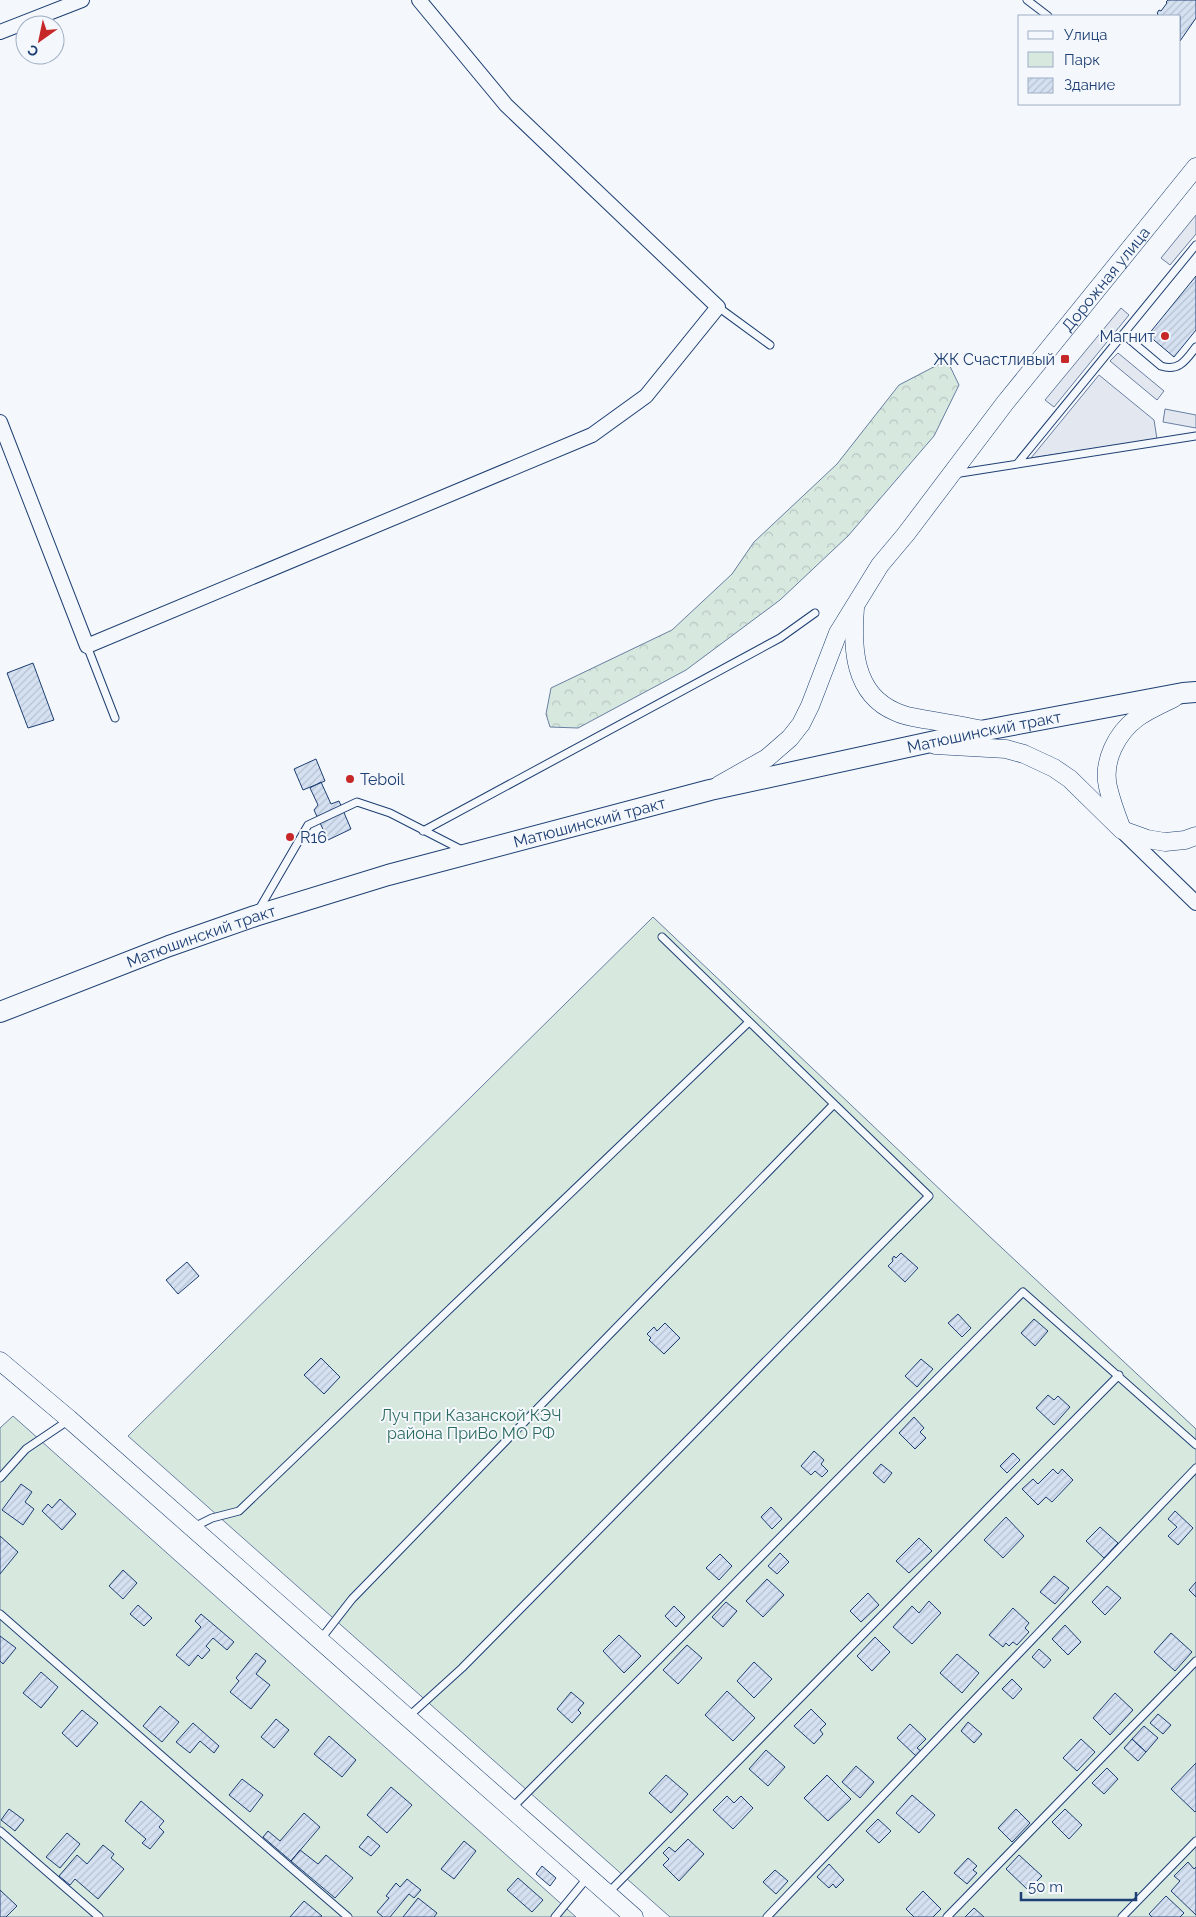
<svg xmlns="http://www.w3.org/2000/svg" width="1196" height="1917" font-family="Raleway,sans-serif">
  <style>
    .green { fill: #d7e8df; stroke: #687fa3 }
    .forest { fill: url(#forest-crowns); stroke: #687fa3 }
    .parking { fill: #e3e8f0; stroke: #687fa3 }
    .building { fill: url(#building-hatch); stroke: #1d3f73 }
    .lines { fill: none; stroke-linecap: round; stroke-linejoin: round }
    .service-casing { stroke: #1d3f73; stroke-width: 9 }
    .minor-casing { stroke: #1d3f73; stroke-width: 16 }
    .tertiary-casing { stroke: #1d3f73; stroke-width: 19 }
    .secondary-casing { stroke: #1d3f73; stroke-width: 22 }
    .service { stroke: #f4f7fb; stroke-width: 7 }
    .minor { stroke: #f4f7fb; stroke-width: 14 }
    .tertiary { stroke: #f4f7fb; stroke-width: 18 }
    .secondary { stroke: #f4f7fb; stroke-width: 20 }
    .poi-dot { fill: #c62828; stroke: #f4f7fb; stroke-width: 2 }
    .labels { text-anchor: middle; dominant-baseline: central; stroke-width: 4; stroke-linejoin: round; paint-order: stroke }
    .street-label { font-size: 16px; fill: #1d3f73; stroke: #f4f7fb }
    .poi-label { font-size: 16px; fill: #1d3f73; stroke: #f4f7fb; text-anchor: end }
    .park-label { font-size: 16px; fill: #2c6c60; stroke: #f4f7fb }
  </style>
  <defs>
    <pattern id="forest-crowns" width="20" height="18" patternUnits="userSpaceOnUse" patternTransform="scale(1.25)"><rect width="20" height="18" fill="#d7e8df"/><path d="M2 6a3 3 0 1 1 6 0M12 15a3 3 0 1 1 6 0" fill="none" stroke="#b8c8c3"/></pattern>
    <pattern id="building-hatch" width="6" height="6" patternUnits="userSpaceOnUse" patternTransform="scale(1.25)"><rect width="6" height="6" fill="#d5e0f0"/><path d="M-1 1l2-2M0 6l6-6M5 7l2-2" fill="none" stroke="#b6c1d1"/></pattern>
  </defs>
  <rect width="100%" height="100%" fill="#f4f7fb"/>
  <path class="green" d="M653 917 988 1235 1196 1429V1917H670L128 1436Z
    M13 1416 576 1917H0V1428Z"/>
  <path class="forest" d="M947 360 959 385 934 436 848 536 780 600 686 670 578 728 550 727 546 714 551 688 672 630 732 574 754 542 837 464 899 385Z"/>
  <path class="parking" d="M1196 215V234L1170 265 1161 258Z
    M1121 308 1129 315 1054 407 1045 400Z
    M1118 353 1164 391 1157 400 1110 361Z
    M1099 375 1154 420 1157 439 1031 458Z
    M1165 409 1196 415V428L1163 422Z"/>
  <path class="building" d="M1168 0H1196V18L1180 41V16H1157L1158 14 1157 13 1159 10 1161 11 1167 3 1166 2Z
    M1196 276V330L1174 357 1148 335Z
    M33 663 54 720 28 728 7 673Z
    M316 759 325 781 303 790 294 769Z
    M321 782 331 804 339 801 351 829 328 840 314 810 318 805 310 788Z
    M901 1253 918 1268 905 1282 888 1266 893 1261 892 1259 894 1256 896 1258Z
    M187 1262 199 1276 178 1294 166 1280Z
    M958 1314 971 1328 962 1337 948 1323Z
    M1034 1319 1048 1331 1035 1346 1021 1333Z
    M665 1323 680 1338 664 1354 649 1340 651 1338 647 1334 654 1327 657 1331Z
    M321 1358 340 1377 324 1394 304 1375Z
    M921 1359 933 1369 917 1387 905 1376Z
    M1048 1395 1054 1400 1058 1396 1070 1407 1054 1425 1036 1408Z
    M914 1417 924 1428 920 1432 926 1438 915 1449 899 1433Z
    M814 1451 824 1460 821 1464 828 1471 822 1477 815 1471 811 1475 801 1466Z
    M1013 1453 1020 1460 1007 1473 1000 1466Z
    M881 1464 892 1473 884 1483 873 1473Z
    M1053 1469 1058 1474 1062 1469 1073 1480 1052 1502 1046 1497 1038 1505 1022 1489 1033 1479 1038 1484Z
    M21 1484 32 1492 25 1502 34 1509 23 1525 2 1510Z
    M60 1499 76 1514 62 1530 42 1511 48 1504 52 1508Z
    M771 1507 782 1519 772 1529 761 1517Z
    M1175 1511 1193 1528 1178 1545 1168 1536 1177 1527 1168 1519Z
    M1006 1517 1024 1536 1003 1558 984 1540Z
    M1100 1527 1118 1543 1104 1558 1086 1541Z
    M0 1536 18 1552 0 1574Z
    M919 1538 932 1551 909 1573 896 1561Z
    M780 1553 789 1562 777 1574 768 1566Z
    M720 1554 732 1566 719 1580 706 1568Z
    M123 1570 137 1583 123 1599 109 1586Z
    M1054 1576 1069 1588 1055 1604 1040 1592Z
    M767 1579 784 1595 763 1617 746 1601Z
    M1196 1582V1597L1189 1590Z
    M1107 1586 1121 1598 1105 1615 1092 1602Z
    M868 1593 879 1605 861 1622 850 1611Z
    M929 1601 941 1613 912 1644 893 1627 912 1606 919 1613Z
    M726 1602 737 1611 723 1627 712 1617Z
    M138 1605 152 1618 144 1626 130 1614Z
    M674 1606 685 1617 676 1627 665 1616Z
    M1013 1608 1029 1623 1025 1628 1029 1632 1017 1645 1013 1642 1009 1646 1006 1643 1003 1647 989 1635Z
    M201 1614 234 1642 227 1650 213 1638 206 1646 210 1650 202 1659 198 1655 189 1666 176 1655 201 1627 195 1621Z
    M1065 1625 1081 1642 1068 1655 1052 1639Z
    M1171 1633 1192 1652 1175 1671 1154 1652Z
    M619 1635 641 1656 624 1673 603 1651Z
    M0 1636 16 1648 3 1664 0 1661Z
    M875 1637 890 1652 872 1671 857 1656Z
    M687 1645 702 1658 678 1684 663 1670Z
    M1039 1649 1051 1660 1044 1668 1032 1657Z
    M256 1653 266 1661 256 1674 270 1685 251 1709 230 1692 239 1681 236 1678Z
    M957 1654 979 1673 962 1693 940 1673Z
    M754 1662 772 1679 754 1698 737 1681Z
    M41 1672 58 1687 41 1708 23 1693Z
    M1012 1679 1022 1689 1013 1699 1002 1689Z
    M727 1691 755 1718 733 1741 705 1715Z
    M571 1692 584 1703 578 1710 581 1713 572 1723 557 1709Z
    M1115 1693 1133 1710 1110 1735 1093 1718Z
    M160 1706 179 1722 162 1742 143 1726Z
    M811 1709 826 1724 820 1730 823 1734 814 1744 794 1726Z
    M82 1710 98 1723 77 1747 62 1733Z
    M1158 1714 1171 1725 1163 1734 1150 1723Z
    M276 1719 289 1730 274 1748 261 1737Z
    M968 1722 982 1734 974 1743 961 1731Z
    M193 1723 219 1746 214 1753 200 1741 190 1753 176 1742Z
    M910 1724 926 1739 917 1748 921 1751 916 1756 897 1738Z
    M1144 1726 1158 1738 1146 1752 1132 1739Z
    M329 1736 356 1760 342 1777 314 1754Z
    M1081 1739 1095 1752 1077 1771 1063 1758Z
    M1132 1739 1146 1752 1138 1761 1124 1748Z
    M766 1750 785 1767 768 1786 749 1769Z
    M1196 1763V1811L1195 1812 1171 1789Z
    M856 1766 874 1782 860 1798 842 1782Z
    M1107 1768 1118 1779 1104 1794 1092 1783Z
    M666 1775 688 1794 671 1813 649 1793Z
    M827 1775 851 1799 828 1821 804 1798Z
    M242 1779 263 1795 250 1812 229 1795Z
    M391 1787 412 1805 387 1833 367 1815Z
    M912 1795 935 1815 919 1833 896 1813Z
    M727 1796 734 1803 741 1796 753 1808 733 1829 713 1810Z
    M141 1801 164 1821 159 1827 164 1832 150 1849 142 1843 146 1839 125 1821Z
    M9 1809 24 1820 15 1831 1 1820Z
    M1016 1809 1030 1823 1012 1842 998 1828Z
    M1065 1809 1082 1825 1069 1839 1052 1822Z
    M304 1813 320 1827 291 1861 263 1837 268 1831 280 1841Z
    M878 1819 891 1831 879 1843 866 1831Z
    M67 1833 80 1844 60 1868 46 1857Z
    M368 1836 380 1846 371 1856 359 1847Z
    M688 1839 704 1854 679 1881 663 1865 669 1859 663 1853 669 1847 675 1852Z
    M464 1841 476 1851 454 1879 441 1869Z
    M103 1845 114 1854 111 1858 124 1869 98 1899 75 1879 70 1885 59 1876 77 1855 87 1864Z
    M300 1850 318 1864 326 1855 353 1878 335 1898 291 1861Z
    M1019 1855 1042 1876 1028 1890 1006 1869Z
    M968 1858 977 1866 973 1870 977 1873 967 1884 954 1873Z
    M1188 1862 1194 1869 1196 1867V1915L1171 1891 1180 1881 1174 1876Z
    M829 1864 844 1880 836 1888 833 1884 829 1888 817 1877Z
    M542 1866 556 1878 550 1886 536 1874Z
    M775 1870 788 1881 776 1894 763 1882Z
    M518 1878 543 1900 532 1912 507 1890Z
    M407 1879 421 1890 414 1898 409 1894 390 1917H383L377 1912 389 1898 386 1896 396 1883 400 1887Z
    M0 1890 17 1906 6 1917H0Z
    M923 1891 941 1909 933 1917H914L906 1909Z
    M1166 1896 1184 1913 1180 1917H1152L1149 1914Z
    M418 1898 437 1913 434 1917H403Z
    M304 1901 322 1916 320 1917H290Z
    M974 1908 984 1917H965Z"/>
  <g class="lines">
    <g class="service-casing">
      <path id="service" d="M1027 0 1048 16
        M718 307 770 345
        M1123 334 1161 366C1179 372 1186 360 1196 347
        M1017 464 1196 245
        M954 474 1196 436
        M87 646 115 718
        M423 831 780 638 815 613
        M258 911 308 825 357 802 390 813 464 851
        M0 1478 26 1449 69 1420
        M194 1527 212 1518 239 1511 749 1022
        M0 1614 202 1791 348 1917
        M320 1640 352 1599 834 1104
        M408 1717 462 1668 929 1196 662 937
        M512 1808 1023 1292 1196 1445
        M0 1831 99 1917
        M608 1893 1119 1375
        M555 1917 588 1877
        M767 1917 1196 1468
        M947 1917 1196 1661
        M1122 1917 1196 1841"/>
    </g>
    <g class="minor-casing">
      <path id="minor" d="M0 32 82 0
        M0 422 87 646 592 435 646 396 718 307 506 105 419 0
        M1124 833 1196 903"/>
    </g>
    <g class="tertiary-casing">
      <g id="tertiary">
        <path d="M855 608C852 647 853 694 896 712 906 717 918 718 929 720 947 723 965 726 983 730"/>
        <path d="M935 745 1006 749 1024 754 1054 768 1070 779 1122 830 1147 839 1165 842 1185 840 1196 836"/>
        <path id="s1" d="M719 785 767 758 790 738 801 724 810 706 838 633 880 565 906 534 1005 403 1196 167"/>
        <path d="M1121 827C1116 814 1111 800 1108 787 1102 761 1117 733 1137 718 1148 710 1162 704 1174 698"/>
        <path d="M0 1361 69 1419 634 1917"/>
      </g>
    </g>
    <g class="secondary-casing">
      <g id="secondary">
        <path id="s2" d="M0 1012 169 946 255 916 388 875 710 790 986 730 1183 693 1196 692"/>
      </g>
    </g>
    <use href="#service" class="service"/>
    <use href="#minor" class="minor"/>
    <use href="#tertiary" class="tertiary"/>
    <use href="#secondary" class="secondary"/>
  </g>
  <g class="poi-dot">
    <circle cx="1165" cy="336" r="5"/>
    <rect x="1060" y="354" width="10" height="10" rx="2.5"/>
    <circle cx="350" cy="779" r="5"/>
    <circle cx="290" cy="837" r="5"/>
  </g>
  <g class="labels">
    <g class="street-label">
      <text stroke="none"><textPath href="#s1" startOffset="646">Дорожная улица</textPath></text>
      <text stroke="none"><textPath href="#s2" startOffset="1025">Матюшинский тракт</textPath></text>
      <text stroke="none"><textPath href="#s2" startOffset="620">Матюшинский тракт</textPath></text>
      <text stroke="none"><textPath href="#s2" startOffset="215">Матюшинский тракт</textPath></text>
    </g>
    <g class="poi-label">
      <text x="1155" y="336">Магнит</text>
      <text x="1055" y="359">ЖК Счастливый</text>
      <text x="360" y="779" text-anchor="start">Teboil</text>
      <text x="300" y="837" text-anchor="start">R16</text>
    </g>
    <g class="park-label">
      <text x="471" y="1415">Луч при Казанской КЭЧ<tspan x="471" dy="18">района ПриВо МО РФ</tspan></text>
    </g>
  </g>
  <rect x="1018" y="15" width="162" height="90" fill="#f4f7fb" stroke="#9eadc5"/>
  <rect x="1028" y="31" width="25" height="8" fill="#f4f7fb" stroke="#9eadc5"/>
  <text x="1064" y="40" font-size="15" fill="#1d3f73">Улица</text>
  <rect x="1028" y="52" width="25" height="15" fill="#d7e8df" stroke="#9eadc5"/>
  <text x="1064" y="65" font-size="15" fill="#1d3f73">Парк</text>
  <rect x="1028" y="78" width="25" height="15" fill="url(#building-hatch)" stroke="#9eadc5"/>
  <text x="1064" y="90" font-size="15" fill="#1d3f73">Здание</text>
  <g transform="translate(40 40) rotate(213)"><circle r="24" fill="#f4f7fb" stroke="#9eadc5"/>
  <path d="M0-4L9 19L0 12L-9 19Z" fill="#c62828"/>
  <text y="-8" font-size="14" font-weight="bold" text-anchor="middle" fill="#1d3f73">С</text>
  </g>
  <path d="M1021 1892v8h115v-8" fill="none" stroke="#1d3f73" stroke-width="2.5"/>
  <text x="1028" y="1892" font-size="15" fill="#1d3f73" stroke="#f4f7fb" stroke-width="4" paint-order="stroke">50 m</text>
</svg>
